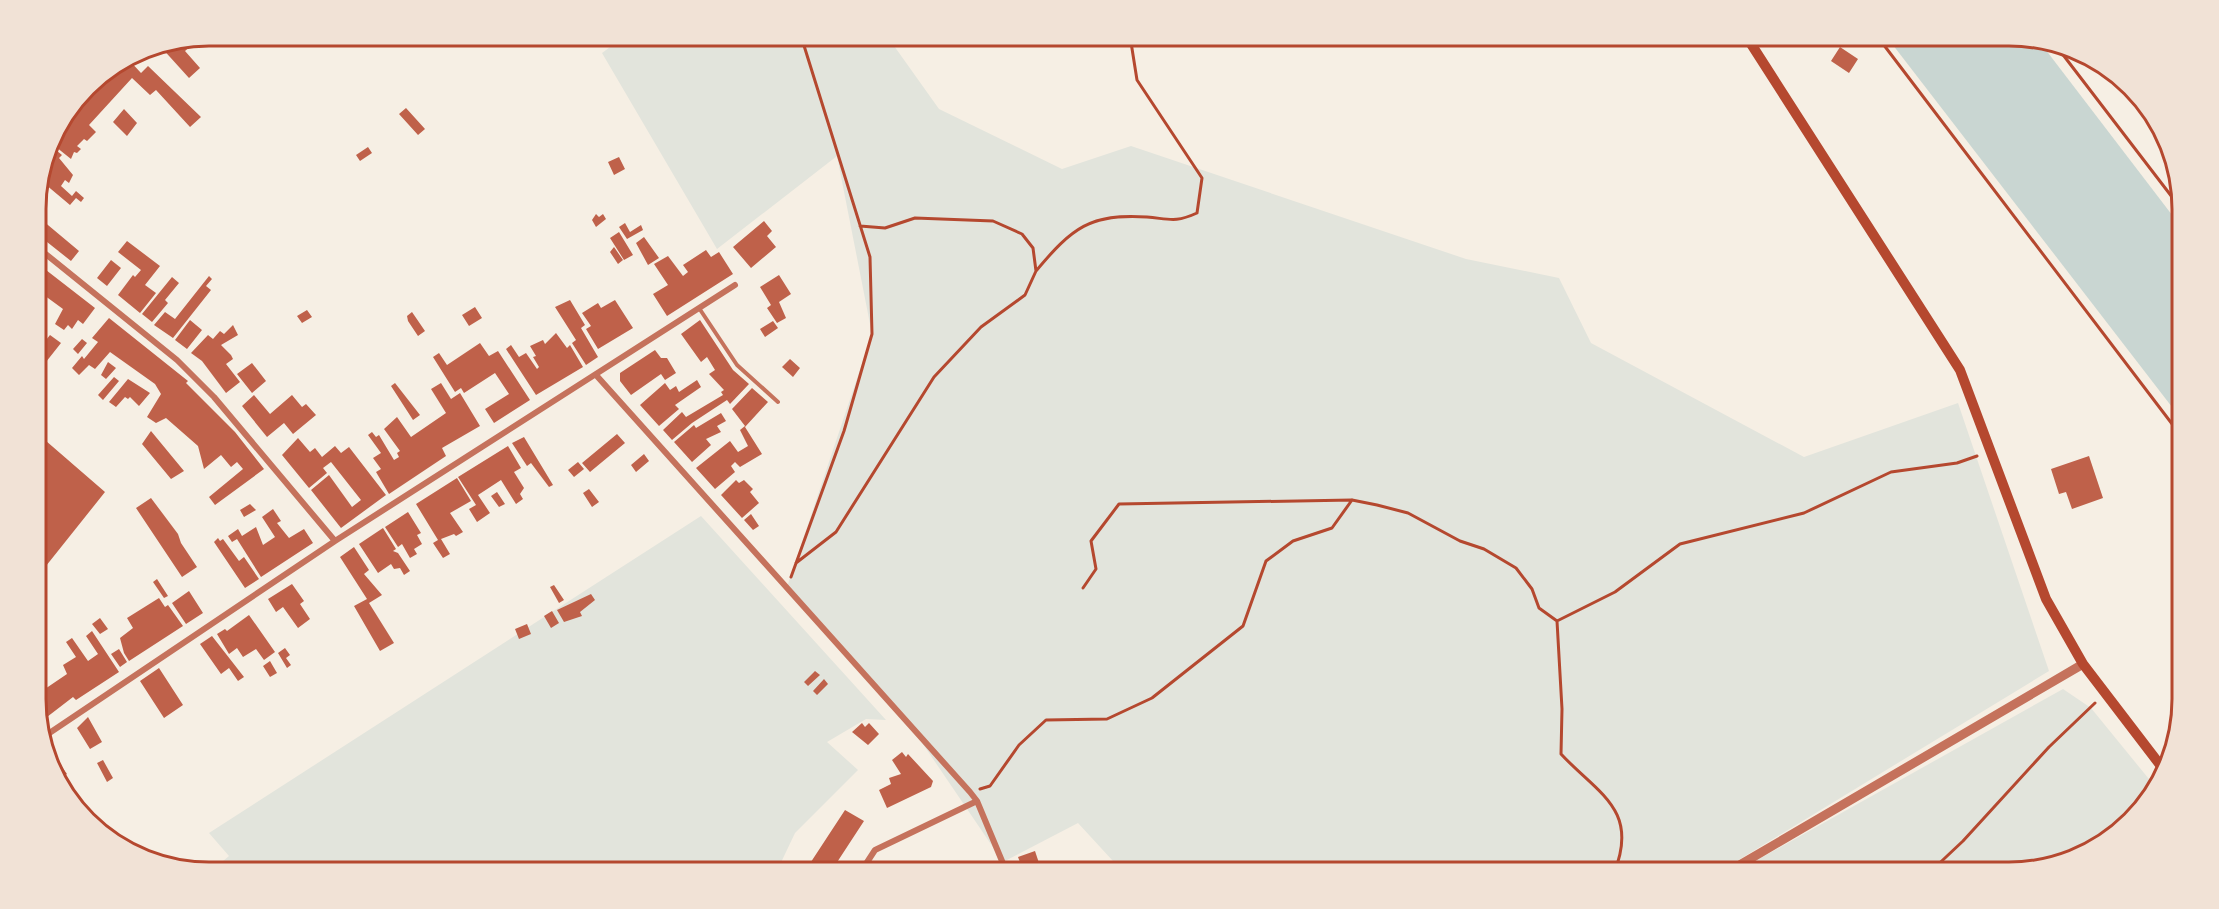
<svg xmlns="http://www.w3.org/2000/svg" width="2219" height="909" font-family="Merriweather,serif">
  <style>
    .green { fill: #e2e4dc }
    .water { fill: #c9d6d2 }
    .building { fill: #bf614a }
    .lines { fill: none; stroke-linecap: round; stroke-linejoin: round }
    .path { stroke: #b5482f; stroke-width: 3 }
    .service { stroke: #c5725c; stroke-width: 4 }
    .minor { stroke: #c5725c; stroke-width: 6 }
    .tertiary { stroke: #c5725c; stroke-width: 9 }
    .secondary { stroke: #b5482f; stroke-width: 10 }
    .rim { fill: none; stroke: #b5482f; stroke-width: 3 }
  </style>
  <rect width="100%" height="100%" fill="#f6efe4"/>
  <path class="green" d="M625 36H887L939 109 1062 169 1131 146 1466 259 1559 278 1591 343 1804 457 1958 403 2049 671 1717 873H1124L1078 823 1003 862 908 722 787 587 872 334 837 156 717 249 602 53Z
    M701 516 886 720 866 719 827 742 858 770 795 833 776 873H209L229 856 209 833Z
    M2063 689 2091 708 2153 784 2115 837 2020 873H1734Z"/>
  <path class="water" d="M1886 36H2009L2039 41 2182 228V420Z"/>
  <path class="building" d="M189 40 193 44 185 51 200 68 189 78 160 46Z
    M1840 47 1858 59 1849 73 1831 61Z
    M128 59 141 73 148 66 201 117 190 127 156 90 150 95 132 78 89 125 96 132 87 141 84 139 77 146 81 149 77 153 74 152 71 159 51 143 54 133 102 75Z
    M406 108 425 129 418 135 399 114Z
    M124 109 137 123 127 136 113 122Z
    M51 146 62 155 59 158 73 175 69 183 65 180 61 186 72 196 76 191 84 198 81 202 76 198 70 205 45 184 50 177 44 172Z
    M368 147 372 153 360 161 356 155Z
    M619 157 625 169 614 175 608 162Z
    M596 214 599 217 603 214 606 219 596 227 592 220Z
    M36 215 79 251 71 261 37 234Z
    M764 221 772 231 767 236 776 247 751 268 733 247Z
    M625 223 630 232 641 225 643 230 627 239 619 227Z
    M619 232 633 255 624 260 610 238Z
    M644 237 659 258 648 265 636 243Z
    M127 241 160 266 145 285 156 293 140 313 118 295 133 275 135 277 141 270 118 252Z
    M614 247 623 260 618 264 610 252Z
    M706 250 711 257 719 252 733 274 667 316 653 294 668 285 654 264 668 256 683 276 688 272 683 265Z
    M111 260 121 268 107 286 97 278Z
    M37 263 95 308 83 324 78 320 72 329 68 325 64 330 55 324 63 309 37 290Z
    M779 275 791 294 779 302 786 318 777 323 767 308 771 305 760 287Z
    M209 276 212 279 206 286 211 290 173 338 154 325 165 312 175 319Z
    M172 277 179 283 165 300 168 303 152 322 142 314Z
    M570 300 585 325 581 328 598 357 586 365 572 343 576 340 555 307Z
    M615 300 633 328 598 349 586 329 591 326 582 313 598 303 601 308Z
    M475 307 482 318 469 326 462 315Z
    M307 310 312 317 302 323 297 316Z
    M412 312 425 331 418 336 408 321 407 316Z
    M109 318 188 381 186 383 235 432 264 469 215 505 209 497 243 469 237 462 231 467 221 455 204 469 198 446 166 418 156 423 147 417 161 394 155 384 110 352 95 369 89 365 79 375 72 368 82 356 84 359 98 342 92 338Z
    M190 320 202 330 187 349 175 340Z
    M700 320 733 370 749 384 730 404 727 400 692 423 672 440 663 430 682 412 686 417 723 395 721 392 724 390 709 374 715 370 707 357 701 362 681 334Z
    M773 321 778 328 765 337 760 329Z
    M233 325 238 335 221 345 231 355 233 359 226 364 240 382 226 393 202 361 191 353 208 335 213 339 220 331 224 334Z
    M556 333 567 348 570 345 583 367 536 395 506 349 511 345 519 357 526 353 537 369 539 367 533 357 536 356 530 346 543 340 545 344Z
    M50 335 61 343 46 362 37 356V346L39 343 42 345Z
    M82 339 87 343 78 354 73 349Z
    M480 343 489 356 498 351 530 400 494 423 485 409 509 394 495 373 464 393 461 388 455 392 433 357 439 353 447 365Z
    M655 350 661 358H667L676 373 665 380 661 374 631 395 620 381V373Z
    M790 359 800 368 793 377 782 367Z
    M108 362 116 368 106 379 101 375Z
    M252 363 266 381 252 393 237 374Z
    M114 377 119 381 103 400 98 395Z
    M128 379 150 393 139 406 130 397 128 399 125 397 116 407 109 402Z
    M697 380 701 387 675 405 679 409 659 426 640 405 665 383 670 390 676 386 679 392Z
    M395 383 420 415 413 420 391 386Z
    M441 383 451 399 460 393 480 426 442 448 446 456 389 494 376 472 381 469 373 458 381 453 368 435 372 432 376 437 379 435 394 460 399 457 397 453 400 451 384 429 397 417 411 437 446 413 431 389Z
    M752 388 768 402 745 427 762 454 740 467 735 462 731 466 735 472 715 489 696 468 730 441 738 452 748 446 740 430 745 426 732 409Z
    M254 395 270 414 292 395 302 407 306 404 316 415 293 434 284 423 267 437 242 406Z
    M721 413 726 421 717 426 721 432 706 439 711 445 692 462 674 442 694 425 696 428Z
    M151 431 184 471 171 479 142 444Z
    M38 434 105 492 38 576Z
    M617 434 625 443 590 472 582 463Z
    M524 437 553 485 549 487 531 463 527 466 512 443Z
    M298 438 310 452 315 448 322 457 335 446 341 453 349 447 386 495 341 528 311 490 329 475 352 507 361 500 331 462 323 468 327 473 309 488 282 455Z
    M508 446 521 468 514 472 524 488 520 494 523 499 516 504 501 480 478 495 490 513 477 522 469 509 476 505 458 477Z
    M644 454 649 461 636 472 631 465Z
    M2089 456 2103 498 2072 509 2066 492 2059 494 2051 469Z
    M578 462 584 469 574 477 568 470Z
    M457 478 471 501 450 513 463 532 456 536 454 534 441 539 450 554 443 558 433 543 438 540 416 504Z
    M736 480 739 483 744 480 753 489 750 492 759 503 742 518 721 495Z
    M589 489 599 502 592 507 583 493Z
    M497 492 505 504 499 507 491 496Z
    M151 498 178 534 181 543 197 567 182 577 136 508Z
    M250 504 256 510 244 517 240 510Z
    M273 509 281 521 277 523 289 538 304 529 313 543 261 577 237 539 232 542 228 536 238 529 242 536 256 527 263 545 275 537 262 517Z
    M408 512 421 533 417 535 422 544 414 549 417 554 410 558 402 544 398 547 385 527Z
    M751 514 759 526 753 530 744 520Z
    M383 528 396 549 393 551 398 553 410 571 404 575 400 568 394 569 391 564 378 573 359 544Z
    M218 538 220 541 223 539 239 561 244 557 259 579 245 588 214 542Z
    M354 547 369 570 364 574 382 595 369 603 394 643 380 651 354 606 367 599 340 557Z
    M157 579 168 596 164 598 153 582Z
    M292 584 304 601 300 604 310 619 298 628 283 607 276 612 268 599Z
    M554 585 564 600 559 603 550 587Z
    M189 591 203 613 186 624 172 603Z
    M591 594 595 600 580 612 582 616 564 622 557 610Z
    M159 598 165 607 168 605 183 626 129 661 124 653 120 638 133 628 127 618Z
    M552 611 559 623 551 628 544 616Z
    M249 615 275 652 264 660 256 649 243 657 237 648 229 654 217 634 225 629 227 631Z
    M100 618 108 629 100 634 92 624Z
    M527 624 531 634 519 639 515 629Z
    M92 631 119 672 76 700 73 697 47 717 39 711V693L67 674 63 665 76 657 66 642 72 638 88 661 98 654 86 636Z
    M212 636 244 677 238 681 229 668 221 674 200 644Z
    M285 648 290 655 286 658 291 665 287 668 278 653Z
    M119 649 127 662 120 667 111 654Z
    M270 661 277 673 270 677 263 666Z
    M159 668 183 705 164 718 140 681Z
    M815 671 820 675 808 686 804 682Z
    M824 679 828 684 817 695 813 691Z
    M88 717 102 742 90 749 77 728Z
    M862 723 865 727 869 723 879 734 868 745 852 732Z
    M902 752 906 757 908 754 933 781 931 787 887 808 879 790 891 784 889 778 901 774 892 760Z
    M55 757 67 774 61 777 52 759Z
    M103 760 113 778 107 782 97 763Z
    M845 810 864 821 830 873H815L807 868Z
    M1035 851 1041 869 1055 864 1058 873H1024L1018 857Z"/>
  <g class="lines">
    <path class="path" d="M1877 36 2182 437
      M2054 43 2182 210
      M1036 271C1072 228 1090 213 1147 217 1170 219 1175 223 1197 213L1202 178 1137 80 1130 36
      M796 563 836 532 934 377 981 327 1025 295 1036 271 1033 248 1022 234 993 221 915 218 885 228 860 226
      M791 577 844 431 872 334 870 257 801 36
      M1083 588 1096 569 1091 541 1119 504 1352 500 1377 505 1408 513 1460 541 1484 549 1516 568 1532 589 1539 608 1557 621 1562 709 1561 754C1597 793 1640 809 1614 873
      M1557 621 1615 592 1680 544 1804 513 1891 472 1957 463 1977 456
      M980 789 990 786 1019 745 1046 720 1107 719 1152 698 1243 626 1266 561 1293 541 1332 528 1352 500
      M1929 873 1963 841 2049 747 2095 703"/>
    <path class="service" d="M699 308 737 365 778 402"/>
    <path class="minor" d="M37 247 177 360 214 397 335 541
      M596 375 970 792 977 801 1007 873
      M42 738 335 541 735 285
      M860 873 875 850 977 801"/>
    <path class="tertiary" d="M1726 873 2083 664"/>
    <path class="secondary" d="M1746 36 1960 370 2046 599 2083 664 2164 770"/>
  </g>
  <path d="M0 0H2219V909H0ZM209 46H2009A163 163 0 0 1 2172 209V699A163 163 0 0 1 2009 862H209A163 163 0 0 1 46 699V209A163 163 0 0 1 209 46Z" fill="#f1e2d6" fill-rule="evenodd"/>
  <path class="rim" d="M209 46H2009A163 163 0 0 1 2172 209V699A163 163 0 0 1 2009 862H209A163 163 0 0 1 46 699V209A163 163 0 0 1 209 46Z"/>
</svg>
